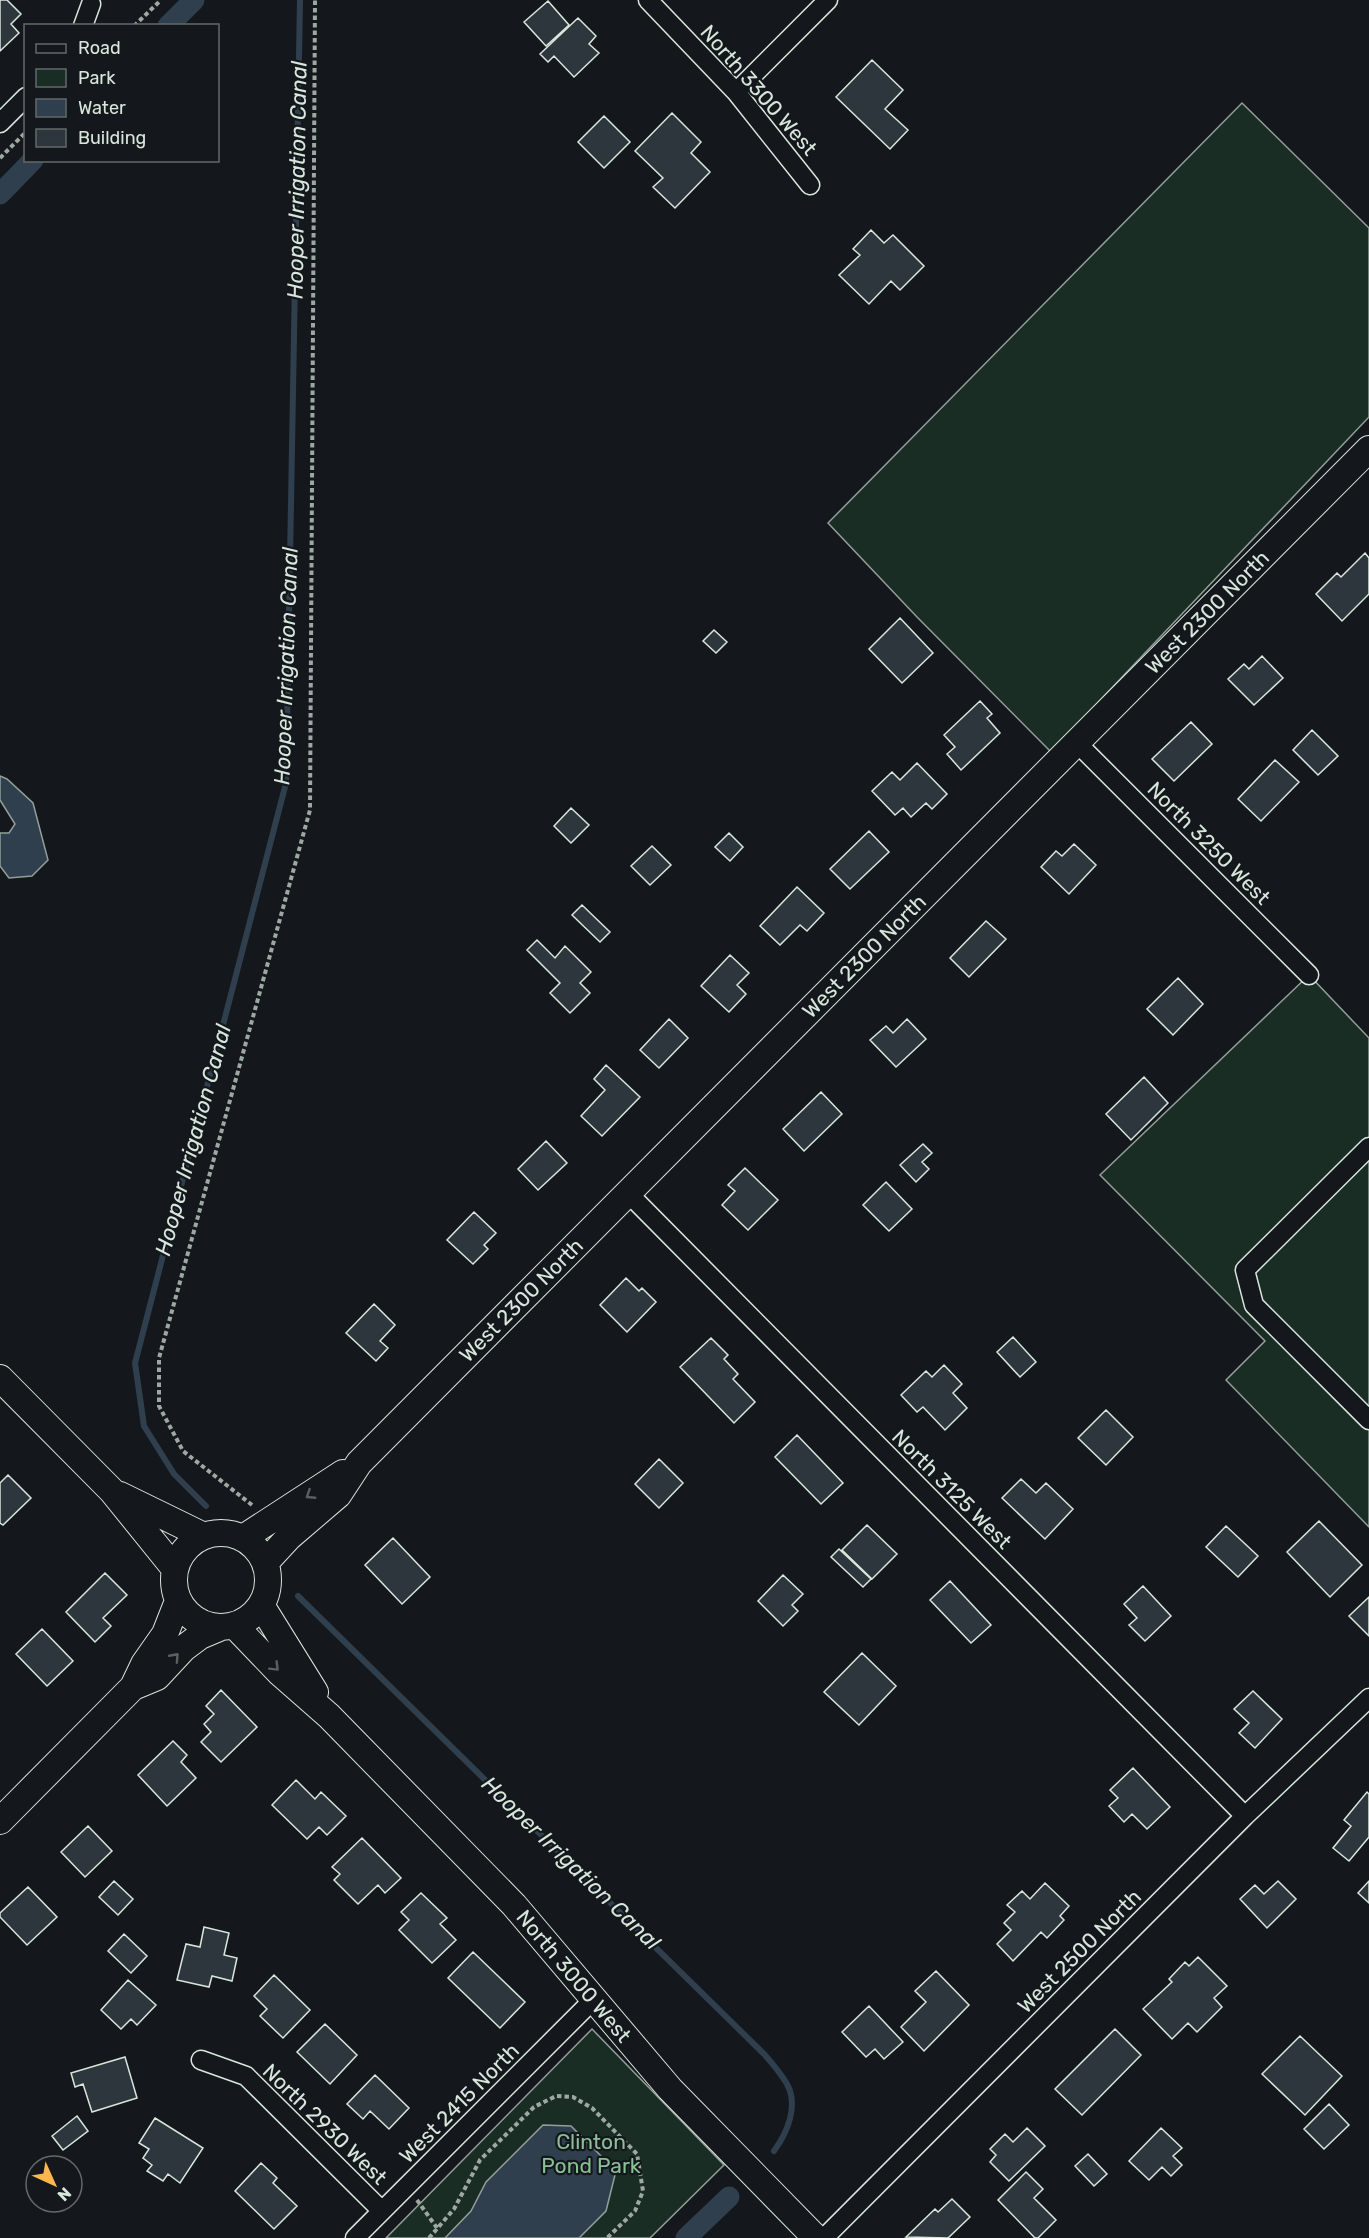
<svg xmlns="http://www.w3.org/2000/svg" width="1369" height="2238" font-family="Rubik,sans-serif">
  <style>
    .green { fill: #1a2d24; stroke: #939e99; stroke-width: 1.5 }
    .water { fill: #2f3f4d; stroke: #939e99; stroke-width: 1.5 }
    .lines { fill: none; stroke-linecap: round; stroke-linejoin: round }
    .stream { stroke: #2f3f4d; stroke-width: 6 }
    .canal { stroke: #2f3f4d; stroke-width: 21 }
    .building { fill: #2c363c; stroke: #d8e6dc; stroke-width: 1.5 }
    .street-casing { stroke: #d8e6dc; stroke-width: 21 }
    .secondary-casing { stroke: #d8e6dc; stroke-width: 28 }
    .path { stroke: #9da8a2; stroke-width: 4; stroke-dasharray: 4.5 3; stroke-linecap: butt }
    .street { stroke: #14181c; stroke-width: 18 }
    .secondary { stroke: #14181c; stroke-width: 26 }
    .oneway { stroke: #59605f }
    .labels { text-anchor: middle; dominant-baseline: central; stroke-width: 4.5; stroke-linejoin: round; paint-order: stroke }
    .street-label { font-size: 21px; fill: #d8e6dc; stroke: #14181c }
    .park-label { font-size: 21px; fill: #8ac095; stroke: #14181c }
    .water-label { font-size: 22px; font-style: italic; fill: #d8e6dc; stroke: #14181c }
  </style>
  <rect width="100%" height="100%" fill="#14181c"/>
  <path class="green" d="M1242 103 1369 228V417L1051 752 917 617 828 523Z
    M1309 975 1369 1038V1527L1226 1380 1265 1341 1100 1175Z
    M592 2029 724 2165 650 2238H386Z"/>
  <path class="water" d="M0 776 7 779 33 803 48 860 32 876 9 878 0 866V833H9L15 824 0 800Z
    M543 2125 571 2126 616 2171 606 2211 579 2238H445L471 2211 486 2182Z"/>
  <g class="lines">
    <path class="stream" d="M206 1506 174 1474 144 1426 135 1363 286 783 300 0
      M298 1596 764 2054C772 2063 781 2074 787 2084 799 2106 787 2133 774 2151"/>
    <path class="canal" d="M168 26 194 0
      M0 194 33 160
      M686 2238 729 2197"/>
  </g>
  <path class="building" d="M0 0H7L21 14 11 24 19 33 0 51Z
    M548 1 569 25 546 46 524 22Z
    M578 18 596 36 589 44 599 53 574 77 554 56 548 62 540 54Z
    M872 60 903 90 885 109 908 130 890 149 836 97Z
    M672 113 701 142 691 153 710 172 675 208 653 187 663 178 635 151Z
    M604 116 630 142 604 168 578 142Z
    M871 230 884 243 893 235 924 266 900 290 891 281 869 304 839 275 860 255 853 249Z
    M1365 553 1369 558V594L1342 621 1316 594 1337 573 1341 577Z
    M900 618 933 653 902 683 869 649Z
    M714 630 727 642 716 653 703 641Z
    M1262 656 1283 678 1254 705 1228 679 1244 664 1249 669Z
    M980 701 992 714 987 718 1000 733 961 770 947 754 955 747 944 735Z
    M1191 722 1212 744 1174 781 1152 759Z
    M1312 730 1338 756 1318 775 1293 750Z
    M1275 760 1299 782 1261 821 1238 799Z
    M917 763 947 794 932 809 926 803 911 817 903 808 895 815 872 791 892 772 900 780Z
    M571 808 589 825 571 843 554 826Z
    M869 831 889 852 850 889 830 869Z
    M729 833 743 847 730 861 715 847Z
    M1074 844 1096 865 1069 894 1041 867 1056 851 1062 856Z
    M652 846 671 865 650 885 631 866Z
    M797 887 824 913 807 931 800 925 780 945 760 926Z
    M582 905 610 932 600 942 572 915Z
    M986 921 1006 939 969 977 950 958Z
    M537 940 555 958 565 946 591 972 580 983 590 993 570 1013 550 993 560 983 527 950Z
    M730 955 749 973 737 985 746 994 729 1012 701 986Z
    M1178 978 1203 1004 1173 1035 1147 1009Z
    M669 1019 688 1038 659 1068 640 1050Z
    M907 1019 926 1039 896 1067 870 1040 886 1026 893 1033Z
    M606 1065 640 1097 602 1136 581 1116 605 1090 594 1079Z
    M1144 1077 1168 1103 1131 1140 1106 1114Z
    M821 1092 842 1114 804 1151 783 1129Z
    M546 1141 567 1163 538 1190 518 1169Z
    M923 1144 932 1153 922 1162 929 1169 916 1182 900 1165Z
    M745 1168 778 1200 748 1230 722 1205 735 1191 728 1185Z
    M886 1182 912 1209 889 1231 863 1205Z
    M474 1212 496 1233 484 1245 488 1249 473 1264 447 1240Z
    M626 1278 639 1291 642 1288 656 1302 627 1332 600 1305Z
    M374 1304 395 1325 380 1341 388 1348 376 1361 346 1333Z
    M1013 1337 1036 1362 1020 1377 997 1352Z
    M711 1338 728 1355 724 1359 738 1374 733 1379 755 1402 734 1423 680 1367Z
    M944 1365 962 1384 953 1393 967 1408 945 1430 923 1407 917 1412 901 1395 926 1371 932 1377Z
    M1106 1410 1133 1437 1106 1465 1078 1438Z
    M797 1435 843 1483 821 1504 775 1457Z
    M659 1459 683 1483 659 1508 635 1484Z
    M8 1475 31 1498 3 1525 0 1523V1483Z
    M1021 1479 1036 1493 1046 1483 1073 1509 1045 1539 1002 1498Z
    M1319 1521 1362 1565 1330 1597 1287 1552Z
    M867 1525 897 1554 872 1579 842 1550Z
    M1226 1526 1258 1556 1238 1577 1206 1547Z
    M393 1538 430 1577 402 1604 365 1565Z
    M839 1549 871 1579 863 1587 831 1557Z
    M105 1573 127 1595 103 1618 111 1626 95 1642 66 1612Z
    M783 1575 803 1594 792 1605 798 1611 783 1626 758 1601Z
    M950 1581 991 1625 971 1643 930 1600Z
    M1143 1586 1171 1616 1145 1641 1129 1625 1137 1618 1124 1604Z
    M1369 1597V1636L1349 1616Z
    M42 1629 73 1661 47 1686 16 1654Z
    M862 1653 896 1686 859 1725 824 1692Z
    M221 1690 257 1727 221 1762 201 1742 211 1732 204 1724 214 1714 206 1706Z
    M1253 1691 1282 1719 1255 1748 1239 1733 1249 1723 1234 1709Z
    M173 1741 187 1755 181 1762 196 1778 167 1806 138 1775Z
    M1133 1768 1170 1807 1147 1829 1132 1814 1124 1822 1109 1806 1118 1798 1110 1790Z
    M296 1780 315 1799 321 1792 346 1816 327 1835 319 1827 307 1839 272 1805Z
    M1367 1792 1369 1794V1837L1349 1861 1333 1848 1351 1826 1344 1820Z
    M88 1826 112 1851 85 1877 61 1852Z
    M362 1838 401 1878 385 1893 378 1885 358 1904 334 1880 340 1874 332 1867Z
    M114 1881 133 1899 118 1915 99 1897Z
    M1278 1881 1296 1899 1267 1928 1240 1899 1255 1885 1264 1894Z
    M1369 1881V1903L1358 1893Z
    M1045 1883 1069 1906 1060 1916 1064 1920 1047 1938 1041 1932 1013 1961 997 1944 1011 1930 1004 1923 1015 1912 1007 1905 1022 1891 1030 1899Z
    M28 1887 57 1917 27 1945 0 1917V1913Z
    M421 1893 447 1918 440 1924 456 1940 432 1963 399 1930 409 1920 401 1912Z
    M204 1927 229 1933 224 1955 237 1958 232 1981 212 1976 209 1987 177 1980 186 1944 200 1947Z
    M124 1934 147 1956 131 1973 108 1951Z
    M473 1952 525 2002 500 2028 448 1978Z
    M1198 1957 1227 1986 1214 1998 1222 2007 1197 2032 1188 2023 1172 2039 1143 2009 1172 1982 1169 1979 1185 1962 1189 1966Z
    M936 1971 969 2005 924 2051 901 2027 926 2002 915 1991Z
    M274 1975 310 2010 283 2038 260 2016 267 2009 254 1996Z
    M128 1980 156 2005 137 2025 131 2019 121 2029 101 2010Z
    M869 2006 903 2042 884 2059 875 2049 866 2057 842 2032Z
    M325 2024 357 2055 330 2084 297 2052Z
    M1115 2029 1141 2055 1082 2115 1055 2089Z
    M1300 2036 1342 2076 1305 2115 1262 2074Z
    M125 2057 137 2098 92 2112 83 2084 75 2087 71 2073Z
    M375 2075 409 2108 389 2129 370 2111 363 2119 347 2104Z
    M1329 2104 1349 2125 1324 2149 1304 2129Z
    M77 2116 88 2131 63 2150 52 2136Z
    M155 2118 203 2148 180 2183 168 2174 163 2181 147 2171 152 2165 143 2158 149 2149 139 2143Z
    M1027 2128 1045 2146 1009 2181 990 2162 996 2155 990 2149 1005 2134 1013 2142Z
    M1161 2128 1182 2148 1173 2156 1182 2165 1171 2176 1162 2167 1149 2180 1129 2161Z
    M1088 2154 1107 2174 1094 2186 1075 2166Z
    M261 2163 277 2178 273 2183 297 2206 274 2229 235 2191Z
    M1026 2172 1043 2189 1034 2198 1056 2220 1038 2238H1035L998 2200Z
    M952 2199 970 2217 948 2238 906 2237 935 2209 938 2212Z"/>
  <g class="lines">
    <g class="street-casing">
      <path id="street" d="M648 0 736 92 810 185
        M83 26 91 4
        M736 92 828 0
        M0 123 26 97
        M1077 743 1309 975
        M1369 1147 1245 1270 1254 1305 1369 1420
        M628 1193 1245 1816
        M201 2060 246 2076 382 2211
        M355 2238 594 1999
        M824 2238 1245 1816 1369 1698"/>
    </g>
    <g class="secondary-casing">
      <path id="secondary" d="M0 1378 112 1491 175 1569
        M120 1495 204 1536
        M174 1580a47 47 0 1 1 94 0a47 47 0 1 1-94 0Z
        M243 1538 343 1473
        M265 1563 289 1537 338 1495 359 1463 1369 449
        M261 1605 315 1692
        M234 1625 280 1673 329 1716 514 1905 670 2089 816 2238
        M133 1687 157 1677 184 1648 200 1636 219 1628
        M0 1821 133 1687 144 1664 165 1634 178 1601"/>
    </g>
    <path class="path" d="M134 26 161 0
      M0 158 26 132
      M252 1505 183 1451 159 1406V1358L310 810 315 0
      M417 2200 437 2228
      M429 2238 454 2209 480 2160 534 2107 556 2096 573 2097 592 2108 637 2154 643 2191 635 2211 607 2238"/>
    <use href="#street" class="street"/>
    <use href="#secondary" class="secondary"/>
  </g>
  <defs><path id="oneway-chevron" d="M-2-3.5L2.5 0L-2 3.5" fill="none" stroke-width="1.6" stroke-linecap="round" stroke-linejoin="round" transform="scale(1.5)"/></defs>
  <g class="oneway">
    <use href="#oneway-chevron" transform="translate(310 1495) rotate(147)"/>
    <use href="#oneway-chevron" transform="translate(175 1657) rotate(-48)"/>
    <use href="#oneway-chevron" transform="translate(275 1667) rotate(45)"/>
  </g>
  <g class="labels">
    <g class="street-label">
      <text transform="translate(759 90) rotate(49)">North 3300 West</text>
      <text transform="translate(1207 612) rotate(-45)">West 2300 North</text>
      <text transform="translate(1209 843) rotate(45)">North 3250 West</text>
      <text transform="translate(864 956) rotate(-45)">West 2300 North</text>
      <text transform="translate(521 1300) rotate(-45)">West 2300 North</text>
      <text transform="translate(952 1489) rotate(45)">North 3125 West</text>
      <text transform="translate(1079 1951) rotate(-45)">West 2500 North</text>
      <text transform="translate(574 1976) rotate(50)">North 3000 West</text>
      <text transform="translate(459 2103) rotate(-45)">West 2415 North</text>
      <text transform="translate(325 2124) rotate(44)">North 2930 West</text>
    </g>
    <g class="park-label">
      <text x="591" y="2141">Clinton<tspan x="591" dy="24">Pond Park</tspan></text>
    </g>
    <g class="water-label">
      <text transform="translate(297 180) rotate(-89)">Hooper Irrigation Canal</text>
      <text transform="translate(286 666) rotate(-88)">Hooper Irrigation Canal</text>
      <text transform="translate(193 1140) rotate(-75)">Hooper Irrigation Canal</text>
      <text transform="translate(571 1863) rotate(44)">Hooper Irrigation Canal</text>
    </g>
  </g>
  <rect x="24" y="24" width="195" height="138" fill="#14181c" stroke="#626a69" stroke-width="1.5"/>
  <rect x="36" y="44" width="30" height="9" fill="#14181c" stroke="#626a69" stroke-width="1.5"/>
  <text x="78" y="54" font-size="18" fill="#d8e6dc">Road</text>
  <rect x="36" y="69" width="30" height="18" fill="#1a2d24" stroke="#626a69" stroke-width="1.5"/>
  <text x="78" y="84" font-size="18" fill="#d8e6dc">Park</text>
  <rect x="36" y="99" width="30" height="18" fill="#2f3f4d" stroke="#626a69" stroke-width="1.5"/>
  <text x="78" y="114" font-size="18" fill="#d8e6dc">Water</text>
  <rect x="36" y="129" width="30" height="18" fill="#2c363c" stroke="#626a69" stroke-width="1.5"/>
  <text x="78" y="144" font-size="18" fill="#d8e6dc">Building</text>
  <g transform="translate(54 2184) rotate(135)"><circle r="28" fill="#14181c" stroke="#626a69" stroke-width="1.5"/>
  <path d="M0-4.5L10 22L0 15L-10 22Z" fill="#ffb74d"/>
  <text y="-9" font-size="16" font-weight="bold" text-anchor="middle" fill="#d8e6dc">N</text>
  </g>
</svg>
